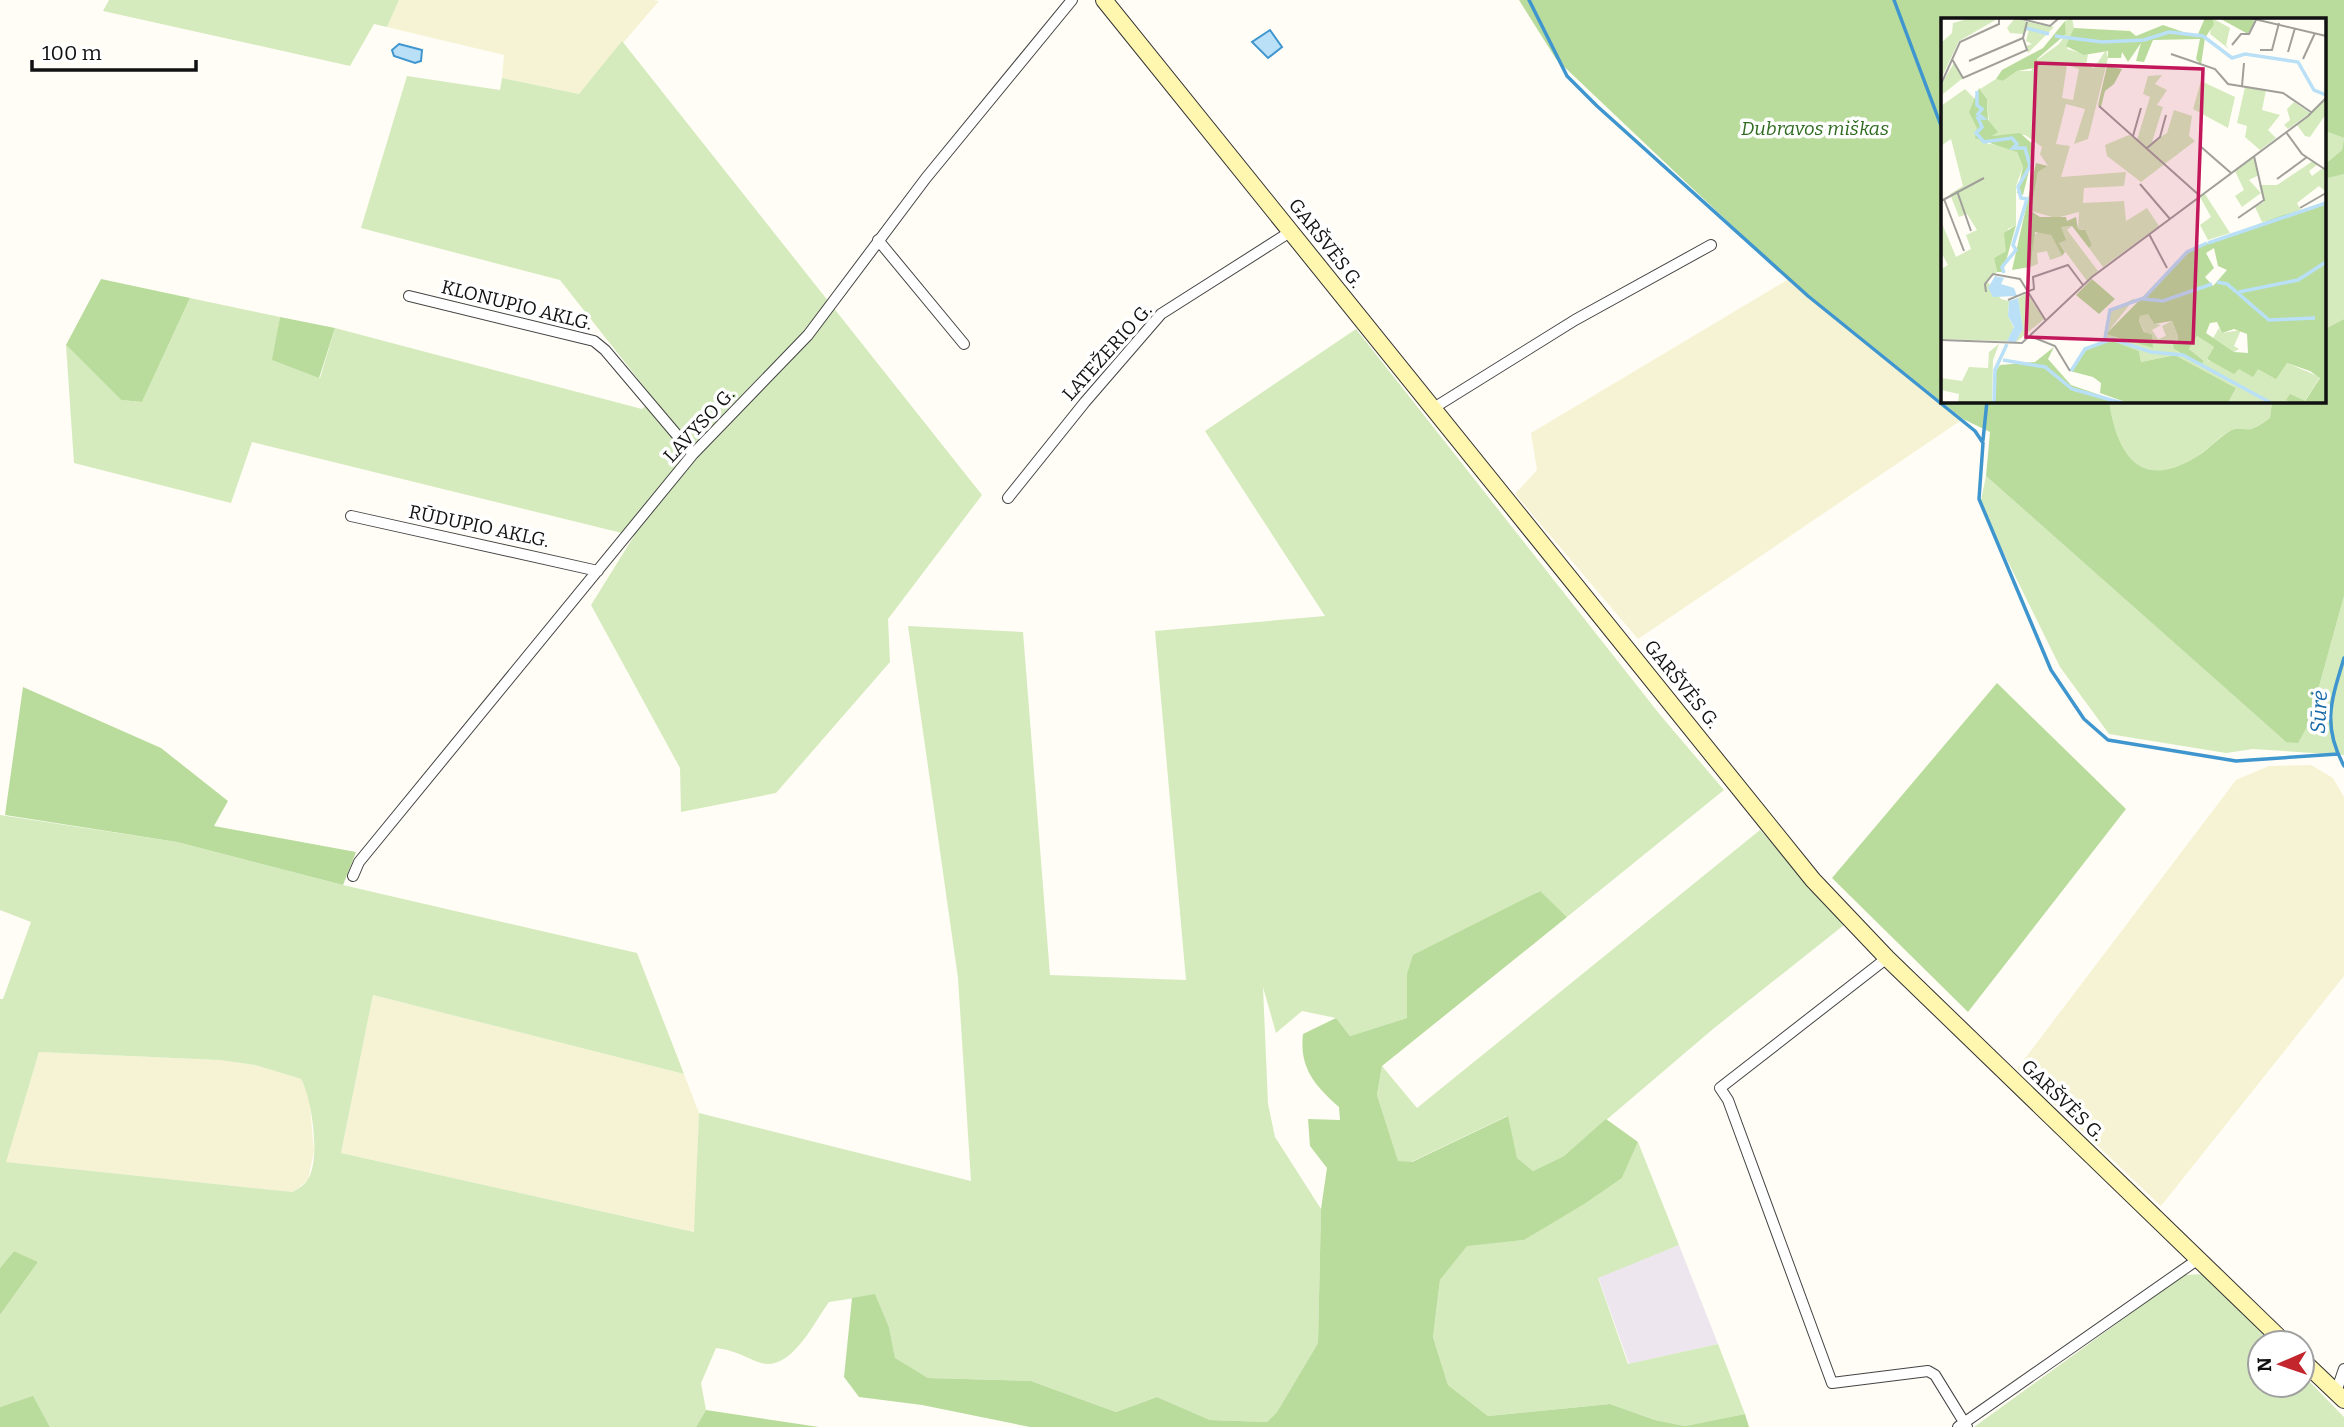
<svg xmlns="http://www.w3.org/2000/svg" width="2344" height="1427" font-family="Bitter,serif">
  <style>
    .industrial { fill: #eee6ef }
    .farmland { fill: #f6f3d4 }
    .green { fill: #d5ebbd; fill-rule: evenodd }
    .forest { fill: #b9dc9c }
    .water { fill: #b9e0f7; stroke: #3f96cf; stroke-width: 2 }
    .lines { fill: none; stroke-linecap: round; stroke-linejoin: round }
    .stream { stroke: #3f96cf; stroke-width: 3.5 }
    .street-casing { stroke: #444; stroke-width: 12 }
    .secondary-casing { stroke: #333; stroke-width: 18 }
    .street { stroke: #fff; stroke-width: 10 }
    .secondary { stroke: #fff6b0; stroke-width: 16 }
    .labels { text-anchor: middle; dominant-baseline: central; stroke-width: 7; stroke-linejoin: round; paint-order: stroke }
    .park-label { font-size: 19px; font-style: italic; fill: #2f6b1f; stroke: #fff }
    .street-label { font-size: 19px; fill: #111; stroke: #fff }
    .water-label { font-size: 21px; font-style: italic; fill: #1768a6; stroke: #fff }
    .inset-river { fill: none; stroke: #b9e0f7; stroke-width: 3.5 }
    .inset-road { fill: none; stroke: #a09f9a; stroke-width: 2 }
    .view { fill: #c2185b; fill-opacity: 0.15; stroke: #c2185b; stroke-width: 3.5 }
    .inset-edge { fill: none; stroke: #111; stroke-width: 3.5 }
  </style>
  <rect width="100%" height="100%" fill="#fffdf5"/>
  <path class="industrial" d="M1679 1245 1718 1344 1629 1364 1598 1277Z"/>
  <path class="farmland" d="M399 0H654L659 1 579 94 502 78 504 55 387 27Z
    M1789 279 1963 419 1638 639 1515 494 1537 470 1531 433Z
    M2311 765 2333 778 2344 797V976L2161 1206 2017 1069 2236 780 2269 766Z
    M373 995 684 1074 699 1113 695 1232 341 1153Z
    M39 1052 219 1060 255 1065 301 1079 309 1094 314 1151 308 1180 293 1192 5 1162Z"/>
  <path class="green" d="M109 0H399L387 27 374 24 350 66 103 11Z
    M622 41 982 495 888 619 890 662 776 793 681 812 680 768 591 605 634 536 252 442 231 503 74 463 66 345 121 400 142 402 190 298 280 317 273 360 320 378 335 328 642 409 653 398 560 280 361 228 407 76 500 90 502 78 579 94Z
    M2325 131 2344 138 2342 150 2325 164Z
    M2344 174V319L2325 329V176Z
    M1356 329 1661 716 1724 790 1567 917 1539 891 1407 974V1018L1350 1036 1336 1018 1302 1011 1276 1033 1263 987 1268 1104 1275 1137 1321 1209 1318 1343 1277 1412 1267 1422 1210 1420 1157 1397 1116 1412 1031 1381 928 1378 895 1359 889 1327 875 1295 829 1302C814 1322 790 1375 758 1362 740 1355 737 1351 716 1348L701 1383 706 1410 696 1427H50L33 1397 0 1407V1315L38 1262 14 1251 0 1268V999H3L31 922 0 910V815L177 842 343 885 637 953 684 1074 373 995 341 1153 694 1232 699 1113 971 1181 958 978 908 626 1023 632 1050 975 1186 980 1155 631 1325 616 1205 431ZM39 1052 219 1060 255 1065 301 1079C312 1098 322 1164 306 1182 303 1186 297 1189 293 1192L6 1162Z
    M2109 401H2272L2270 418C2264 422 2258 427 2251 429 2245 430 2236 427 2230 431 2218 437 2208 450 2196 457 2139 492 2117 453 2109 401Z
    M1986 476 2286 742 2309 723 2344 596V755L2253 749 2226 753 2109 734 2060 667 1980 505Z
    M1760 830 1844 925 1713 1029 1564 1156 1533 1171 1517 1159 1507 1116 1411 1162H1398L1377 1095 1382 1066 1417 1108Z
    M1638 1142 1679 1245 1598 1278 1628 1364 1718 1344 1745 1414 1685 1426 1655 1420 1610 1404 1488 1416 1448 1385 1433 1337 1440 1280 1467 1245 1524 1240 1622 1178Z
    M2204 1274 2271 1343H2260V1385H2302V1374L2344 1417V1427H1974L2184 1275Z"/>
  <path class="forest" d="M1519 0H2344V174L2327 178 2325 164 2342 150 2344 138 2325 131V19H1943V401H2109C2117 453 2139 492 2196 457 2208 450 2218 438 2230 431 2236 427 2244 430 2251 429 2258 427 2264 422 2270 418L2272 401H2325V329L2344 319V596L2309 723 2298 743 2286 742 1986 476 1990 432 1963 419 1789 279 1675 172 1556 59Z
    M101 279 190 298 142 402 121 400 66 345Z
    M280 317 335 328 319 378 272 360Z
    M1997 683 2126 809 1968 1012 1832 878Z
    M23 687 161 748 228 801 214 826 356 852 343 885 177 842 5 815Z
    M1540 891 1567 917 1382 1066 1377 1095 1398 1161 1412 1162 1508 1116 1517 1158 1533 1171 1564 1156 1606 1119 1638 1142 1622 1178 1584 1204 1524 1240 1467 1246 1440 1280 1433 1337 1448 1385 1488 1416 1610 1404 1655 1420 1685 1426 1745 1414 1749 1427H1030L922 1405 859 1397 844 1377 852 1298 875 1294 889 1327 895 1358 928 1378 1031 1381 1116 1412 1157 1397 1210 1420 1267 1422 1277 1412 1318 1343 1321 1209 1327 1168 1310 1146 1308 1119 1340 1120 1339 1107C1315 1086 1299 1068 1303 1034L1336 1018 1350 1036 1407 1018V974L1413 955Z
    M14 1251 38 1262 0 1315V1268Z
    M33 1396 50 1427H0V1407Z
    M706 1410 819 1427H696Z"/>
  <path class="water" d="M1270 30 1282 47 1268 58 1252 42Z
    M399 44 422 50 421 61 415 63 394 56 392 50Z"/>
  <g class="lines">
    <path class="stream" d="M1529 0 1567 76 1597 106 1808 296 1975 431 1983 443 1979 499 2051 670 2084 719 2108 740 2236 761 2338 754
      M1894 0 1943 131
      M1983 440 1987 401
      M2344 658C2331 701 2322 725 2344 766"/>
    <g class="street-casing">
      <path id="street" d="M878 240 964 344
        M409 296 594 341 605 350 693 454
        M1432 409 1575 320 1711 245
        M1008 498 1085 402 1161 314 1290 232
        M351 516 598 571
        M353 876 359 862 693 454 808 335 926 178 1072 0
        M1887 958 1720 1088 1728 1100 1832 1383 1928 1371 1935 1375 1967 1427
        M2336 1392 2344 1369
        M1958 1427 2197 1260"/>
    </g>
    <g class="secondary-casing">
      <path id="secondary" d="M1104 0 1813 880 1887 958 2285 1343
        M2302 1360 2344 1400"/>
    </g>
    <use href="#street" class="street"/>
    <use href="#secondary" class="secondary"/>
  </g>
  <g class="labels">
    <g class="park-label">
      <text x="1815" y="128">Dubravos miškas</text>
    </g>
    <g class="street-label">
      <text transform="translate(1326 243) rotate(52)">GARŠVĖS G.</text>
      <text transform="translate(517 305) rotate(14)">KLONUPIO AKLG.</text>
      <text transform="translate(1107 352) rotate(-48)">LATEŽERIO G.</text>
      <text transform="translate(699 425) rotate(-47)">LAVYSO G.</text>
      <text transform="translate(479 526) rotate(12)">RŪDUPIO AKLG.</text>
      <text transform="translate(1682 684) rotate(51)">GARŠVĖS G.</text>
      <text transform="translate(2063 1100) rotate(44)">GARŠVĖS G.</text>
    </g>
    <g class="water-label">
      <text transform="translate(2319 712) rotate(-87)">Sūrė</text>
    </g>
  </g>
  <g transform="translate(1941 18)">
    <rect width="385" height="385" fill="#fffdf5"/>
    <path d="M30 0H58L18 23 0 61V25L11 15 12 5ZM74 0 87 4 113 9 87 35 85 28 91 26 85 23 88 11 82 16 69 15 66 10ZM131 0 133 10 126 31 147 37 145 47 153 50 165 32 167 40 147 121 133 126 144 91 125 86 115 126 129 128 120 159 185 154 183 168 143 170 142 185 183 183 185 203 206 190 218 208 162 249 148 230 151 227 142 211H137L138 194 115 200 90 193 97 154 107 148 99 136 101 129 84 117 49 118 46 81 39 71 55 61 62 63 76 53H90L96 42 118 26 125 16 124 3ZM126 47 138 51 132 82 121 80ZM271 0 289 10 285 27 288 31 269 16ZM13 45 22 60 2 76 0 67ZM221 57 214 66 226 72 216 87 222 89 211 124 226 115 233 92 251 98 248 118 254 123 200 164 166 138 164 127 188 117 196 122 209 79 202 76 207 58ZM260 63 294 79 287 110 252 91ZM304 69 325 72 321 92 339 97 327 112 335 120 319 132 304 119 306 108 296 105ZM24 71 36 83 30 89 47 126 67 127 76 134 82 149 75 168V207L67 211 65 233 53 240 56 254 46 263 60 281 68 283 67 298 73 310 66 323 0 321V251L7 247 0 234V203L15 239 30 231 25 217 36 212 26 196 18 199 9 176 22 168 10 121 0 128V88ZM385 81V96L369 119 364 118 356 107ZM353 84 369 95 347 111 343 107 349 102 346 91ZM312 139 318 157 308 162 320 175 301 189 294 178 303 172 294 153ZM372 143 377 146 368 153 371 158 382 150 385 153V174L378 168 356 185 361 195 321 204 314 189 323 184 318 167H336ZM264 176 289 215 267 222 259 207 270 199 259 179ZM131 208 126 212 157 253 146 263 118 225 120 209ZM99 213 110 217 121 238 109 242 106 233 96 235 97 246 89 249 90 219ZM86 275 103 301 74 325 82 311 77 280ZM194 280 166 315 212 330 198 303 199 298 207 295 212 305 220 307 211 312 217 321 225 318 221 308 231 303 237 318 233 331 260 347 263 343 248 331 256 318 273 329 266 342 298 350 346 345 379 359 363 384 287 385 295 370 234 337 200 344 198 333 163 323 167 294ZM278 310 281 315 300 312 293 328 298 331 293 334 272 320ZM58 326 52 342 51 385H17L18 376 0 372V360L21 363 28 349 47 350 48 334Z" fill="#d5ebbd" fill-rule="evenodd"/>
    <path d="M264 0H271L273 6 264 20 260 47 255 41 259 21 212 22 203 44 195 43 200 25 187 44 181 34 180 40H167V33L143 37 125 28 133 10 189 13 195 18 222 7 251 17 257 16ZM278 0H308L314 3 307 16ZM124 3 125 16 96 41 98 49 76 53 62 63 55 61 61 52 102 30ZM166 48 181 51 173 66 164 73 160 89 157 87ZM38 70 46 81 47 102 57 114 51 118 79 115 94 128 82 177 76 175 82 149 76 134 34 120 36 110 28 94ZM95 145 107 148 97 154 90 193 99 199H125L126 203 135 199 137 211 144 212 151 227 148 230 131 208 120 209 125 222 118 225 124 234 121 238 110 217 94 214 89 249 71 252ZM385 186V385H350L345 382 349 376 364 383 379 360 369 353 346 345 335 361 317 351 312 359 298 351 293 356 266 341 273 329 256 318 248 331 263 343 260 347 233 331 231 322 236 324 237 318 231 303 213 306 207 296 199 298 198 303 203 314 211 317 212 330 165 316 248 232 342 197ZM273 230 277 248 286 252 272 268 264 259 273 250 265 235ZM276 304 281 315 293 311 306 316 307 335 293 334 265 315 269 305ZM75 207 62 254H56L53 240 65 233 63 215ZM151 261 174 281 158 296 135 277ZM169 322 198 333 200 344 234 337 295 370 287 385H187L159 375 160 365 152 359 129 353 144 333ZM113 329 107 341 130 367 182 385H54L55 353 59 347 94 344Z" fill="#b9dc9c" fill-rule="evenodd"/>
    <path d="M54 258 63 260 60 266 73 270 76 278 52 279 47 270ZM77 280 82 311 74 325 66 323 73 309 67 298 68 283Z" fill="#b9e0f7"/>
    <path class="inset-river" d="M85 10 108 16M114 18 161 24 203 22 228 14 262 18 291 40 304 36 357 44 373 72 385 77M36 73V87L41 91 37 96 42 100H37L41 109 35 115 43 124 71 120 76 126 72 130H84L89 148 77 169 80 180 86 181 72 227 75 232 61 249 63 255M267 225 385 185M276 264 286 266 328 302 374 300M298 274 357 262 385 244M202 281 222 283 271 266M164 320 169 292 203 280 246 234 266 225M62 342 104 349 131 371 181 385M130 353 144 331 171 321 210 334 242 337 330 385M53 385 54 352 66 326"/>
    <path class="inset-road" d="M77 0 109 8 118 0M309 0 385 18M291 27 300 16H308L315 2M319 32H331L338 5M347 34 354 10M230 36 274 51 287 66 342 75 370 94M11 41 22 60 86 32 82 20 86 4M362 41 374 15M28 43 82 20M0 66 19 24 58 6V0M301 68 303 45M158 88 259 178M345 114 361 136 385 152M192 118 200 90M259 128 290 155M206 130 219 119 225 97M336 161 366 139M199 166 229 201M16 173 30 213M3 181 23 233M0 183 43 160M359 190 385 175M297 200 323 182 313 138M208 216 226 250M45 274 44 266 52 256 79 261 105 303M67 282 93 271 92 259 127 247 142 267M89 318 114 328 129 353M0 322 81 325 151 259 367 98 385 80"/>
    <path class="view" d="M95 45 262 51 252 325 85 319Z"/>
    <rect width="385" height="385" class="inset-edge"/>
  </g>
  <g transform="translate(2281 1364) rotate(268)"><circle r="33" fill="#ffffff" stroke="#a0a0a0" stroke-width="2"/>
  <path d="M0-5L12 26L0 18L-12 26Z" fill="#c4262e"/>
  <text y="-10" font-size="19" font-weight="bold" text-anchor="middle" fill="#111111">N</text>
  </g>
  <path d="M32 60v10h164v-10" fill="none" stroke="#111111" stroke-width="3.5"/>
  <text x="42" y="60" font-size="21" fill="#111111" stroke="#ffffff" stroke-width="5" paint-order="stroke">100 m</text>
</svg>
